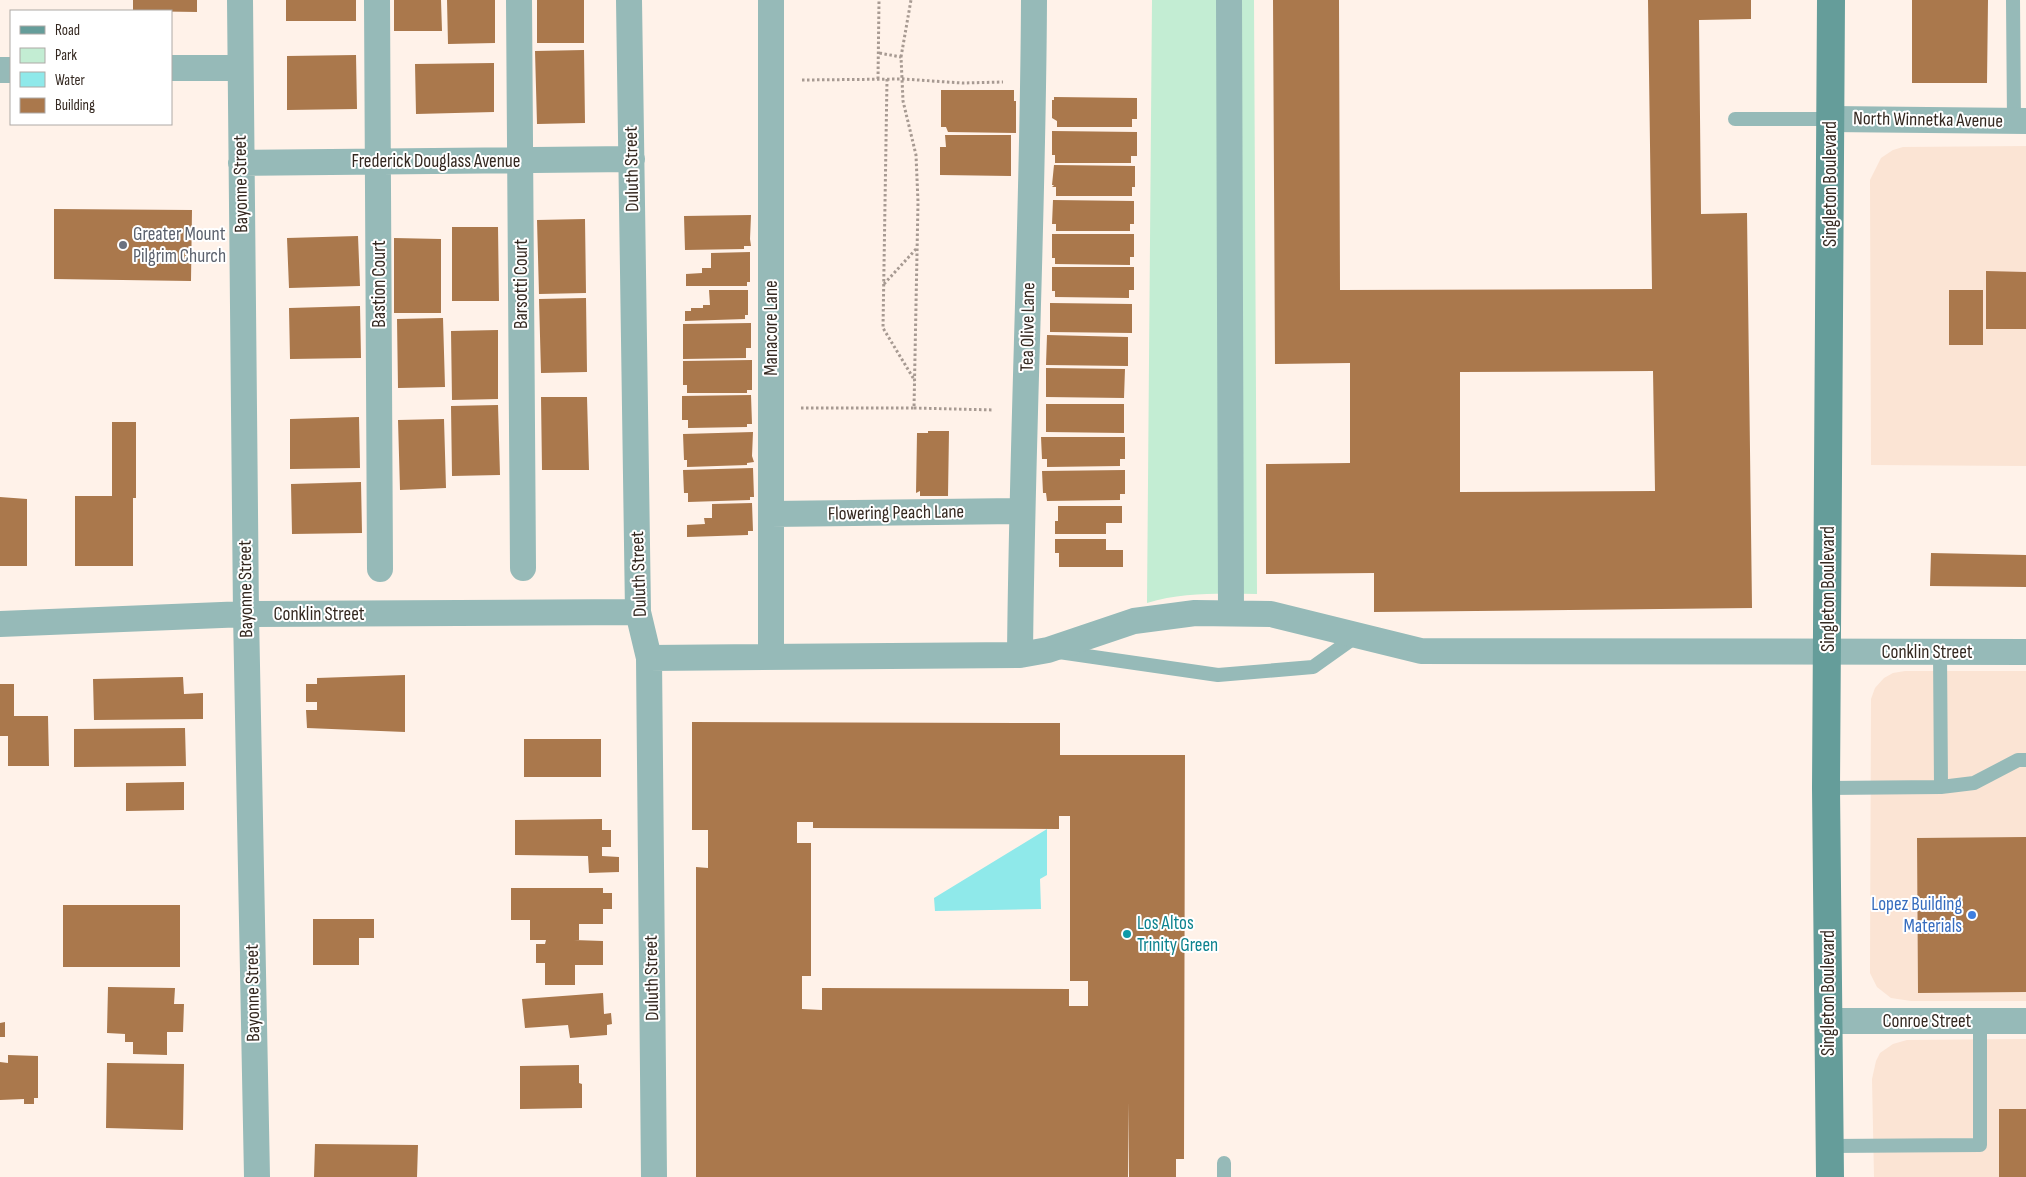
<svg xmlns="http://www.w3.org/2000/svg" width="2026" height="1177" font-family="'Sofia Sans Condensed',sans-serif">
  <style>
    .built { fill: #fbe4d4 }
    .green { fill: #c3edd3 }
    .water { fill: #8fe9ea }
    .building { fill: #aa784c; fill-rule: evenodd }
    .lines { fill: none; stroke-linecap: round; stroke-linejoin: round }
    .path { stroke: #a79a92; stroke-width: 3; stroke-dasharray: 2.5 2.5; stroke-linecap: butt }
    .lane { stroke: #96bab8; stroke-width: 14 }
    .street { stroke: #96bab8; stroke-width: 26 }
    .secondary { stroke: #659d9a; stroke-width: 28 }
    .worship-dot { fill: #6b7280; stroke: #fff; stroke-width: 2 }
    .shop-dot { fill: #3f7fe0; stroke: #fff; stroke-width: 2 }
    .culture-dot { fill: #0f9aa8; stroke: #fff; stroke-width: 2 }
    .labels { text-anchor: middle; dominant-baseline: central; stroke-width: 4; stroke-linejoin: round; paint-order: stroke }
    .street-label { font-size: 19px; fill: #342820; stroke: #fff }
    .worship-label { font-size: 19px; fill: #5b616d; stroke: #fff; text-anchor: start }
    .shop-label { font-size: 19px; fill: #366cbe; stroke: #fff; text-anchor: end }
    .culture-label { font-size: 19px; fill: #0d838f; stroke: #fff; text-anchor: start }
  </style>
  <rect width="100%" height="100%" fill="#fff2e9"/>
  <path class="built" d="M2026 146V466L1871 465 1870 180 1881 158 1893 150 1903 147Z
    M1905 671H2026V1001H1911L1891 998 1877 987 1870 973 1871 699 1875 688 1884 678 1893 673Z
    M2026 1039V1177H1874L1872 1079 1876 1061 1880 1053 1893 1044 1907 1040Z"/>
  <path class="green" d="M1152 0H1254L1257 594C1219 594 1183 592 1147 603Z"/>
  <path class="water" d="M1047 829V875L1040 879 1041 909 935 911 934 898Z"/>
  <path class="building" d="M133 0H197V12L133 11Z
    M286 0H356V21H286Z
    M394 0H441L442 31H394Z
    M447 0H495V43L448 44Z
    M537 0H584V43H537Z
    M1273 0H1339L1340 290 1652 289 1648 0H1751V19L1699 20 1701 214 1747 213 1752 608 1374 612V573L1266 574V464L1350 463V363L1275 364ZM1653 371 1655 491 1460 492V372Z
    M1912 0H1988L1987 83H1912Z
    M584 50 585 123 537 124 535 51Z
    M356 55 357 109 287 110V56Z
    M494 63V112L416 114 415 64Z
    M941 90H1014V101H1016V133L948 132 946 127H941Z
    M1054 97 1137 98V119H1132V127H1057V121L1052 118V100H1054Z
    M1052 131 1137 132V156H1131V163H1055V155H1052Z
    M945 135H1011V176L940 175V147H946Z
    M1054 165 1135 166V187H1132V196H1056V187H1052L1054 185H1052Z
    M1053 200 1134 201V224H1130V231H1056V224H1052Z
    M54 209 192 210 191 281 54 279Z
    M751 215 750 239 751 246H744V249L685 250 684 216Z
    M585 219 586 293 539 294 537 220Z
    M452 227H498L499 301H452Z
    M1052 234H1134V257H1130V265L1055 264V258H1052Z
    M358 236 360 286 289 288 287 238Z
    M394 238 441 239V313H394Z
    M750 252V282H747V286H686V274L702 273V268H711V253Z
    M1052 267H1134V290H1129V298L1055 297V291H1052Z
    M1986 271 2026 272V329H1986Z
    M709 290H748V315H745V319L685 321V311H691V308H703V305H710Z
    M1949 290H1983V345H1949Z
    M586 298 587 372 541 373 539 299Z
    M1050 303 1132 304V333L1050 332Z
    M360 306 361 358 290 359 289 308Z
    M443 318 445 387 398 388 397 319Z
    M751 323V348H746V358L683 359V324Z
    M498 330V399L452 400 451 331Z
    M1047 335 1128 337V366L1046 365Z
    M752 360V390H747V393H687V385H683V361Z
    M1046 368 1125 369 1124 398 1046 397Z
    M751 395 752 424H747V427L688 428V420H682V396Z
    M541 397H587L589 470H542Z
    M1046 404H1124V433L1046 432Z
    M498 405 500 475 452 476 451 406Z
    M359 417 360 468 290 469V419Z
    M444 419 446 488 400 490 398 420Z
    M112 422H136V498H133V566H75V496H112Z
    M928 431H949L948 496H920V491L916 493 917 433H928Z
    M753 432 752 456 754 462 747 463V465L687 467V460H684L683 434Z
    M1041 437H1125V459H1120V466L1047 467V459H1042Z
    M753 468 754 497H750V500L688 502V493H684L683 470Z
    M1125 470V494H1120V500L1047 501 1046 493H1043L1042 471Z
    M361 482 362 533 292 534 291 484Z
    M0 497 27 499V566H0Z
    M752 503 753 531H748V535L687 537V525L705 524 704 518H712V504Z
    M1058 506H1122V523H1106V534H1055V521H1058Z
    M1055 539H1106V550H1123V567H1059V553H1055Z
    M1931 553 2026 555V587L1930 586Z
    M405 675V732L307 728 306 710H317V702H306V684H317V678Z
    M183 677 184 694 203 693V719L94 720 93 679Z
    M0 684H14V716H48L49 766H8V736H0Z
    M692 722 1060 723V755H1185L1184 1159H1176V1177H1129V1102L1128 1177H696V867L708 868V830H692ZM1059 816H1070V981H1088V1006H1069V989L822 988V1010L802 1009V976H811V843H797V822H813V828L1059 829Z
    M185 728 186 766 74 767V729Z
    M524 739H601V777H524Z
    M184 782V810L126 811V783Z
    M602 819V830H611V847H602V856L619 857V872L589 873 588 856 515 855V820Z
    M2026 837V992L1918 993 1917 838Z
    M511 888H603V893H612V909H603V924H579V940H574L603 941V965H575V985H545V963H536V944H545L546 940H530V920H511Z
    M63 905H180V967H63Z
    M313 919H374V938H359V965H313Z
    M108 987 175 988 174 1004H184L183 1032H167V1055L133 1054V1042H125V1034L107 1033Z
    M603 993 604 1014 611 1013 612 1024 607 1025V1035L570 1038 568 1025 525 1028 522 999Z
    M5 1022V1037H0V1023Z
    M8 1055 38 1056V1098H34V1104H24V1099L0 1100V1062L8 1063Z
    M107 1063 184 1064 183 1130 106 1128Z
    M579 1065V1083L582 1084V1108L520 1109V1066Z
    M1999 1109H2026V1177H1999Z
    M315 1144 418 1145 417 1177H314Z"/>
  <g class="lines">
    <path class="path" d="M901 57 911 0
      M878 79 879 0
      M887 79 883 328 915 381
      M802 80 903 79 962 83 1003 82
      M884 284 917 248
      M801 408H914L918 202 916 155 903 101 901 57 879 53
      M914 408 994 410"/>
    <path class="lane" d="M2013 0 2014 121
      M1735 119H1830
      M1059 652 1218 675 1313 667 1358 635
      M1941 787 1974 783 2018 760H2026
      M1826 788 1941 787 1940 652
      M1829 1146 1980 1145V1021
      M1224 1177V1163"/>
    <path class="street" d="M240 0 246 614 257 1177
      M377 0 380 569
      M519 0 523 568
      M629 0 638 612 649 658 654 1177
      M771 0V656
      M1229 0 1231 613
      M171 68H240
      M0 70H11
      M1830 119 2026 121
      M241 163 632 159
      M771 514 1021 511
      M0 624 246 614 638 612
      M1020 655C1022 436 1033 218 1034 0
      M649 658 1020 655 1048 650 1134 621 1195 613 1271 614 1421 651 2026 652
      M1829 1021H2026"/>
    <path class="secondary" d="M1830 1177 1826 788 1831 0"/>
  </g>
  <circle class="worship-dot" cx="123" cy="245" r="5"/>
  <circle class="shop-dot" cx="1972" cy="915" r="5"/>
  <circle class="culture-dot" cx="1127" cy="934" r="5"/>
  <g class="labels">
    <g class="street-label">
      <text transform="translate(1928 120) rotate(1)">North Winnetka Avenue</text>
      <text x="436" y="161">Frederick Douglass Avenue</text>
      <text transform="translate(632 169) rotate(-91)">Duluth Street</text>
      <text transform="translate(241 184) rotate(-91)">Bayonne Street</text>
      <text transform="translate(1830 184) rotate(-90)">Singleton Boulevard</text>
      <text transform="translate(379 284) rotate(-90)">Bastion Court</text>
      <text transform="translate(521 284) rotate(-90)">Barsotti Court</text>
      <text transform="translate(1028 327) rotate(-89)">Tea Olive Lane</text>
      <text transform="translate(771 328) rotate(-90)">Manacore Lane</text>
      <text transform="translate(896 513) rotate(-1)">Flowering Peach Lane</text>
      <text transform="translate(639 574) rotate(-92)">Duluth Street</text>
      <text transform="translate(246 589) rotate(-91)">Bayonne Street</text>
      <text transform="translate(1828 589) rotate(-90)">Singleton Boulevard</text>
      <text x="319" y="614">Conklin Street</text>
      <text x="1927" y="652">Conklin Street</text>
      <text transform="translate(652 978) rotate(-91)">Duluth Street</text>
      <text transform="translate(253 993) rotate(-91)">Bayonne Street</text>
      <text transform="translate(1828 993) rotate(-90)">Singleton Boulevard</text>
      <text x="1927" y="1021">Conroe Street</text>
    </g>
    <g class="worship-label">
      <text x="133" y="234">Greater Mount<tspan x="133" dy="22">Pilgrim Church</tspan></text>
    </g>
    <g class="shop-label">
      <text x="1962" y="904">Lopez Building<tspan x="1962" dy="22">Materials</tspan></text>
    </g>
    <g class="culture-label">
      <text x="1137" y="923">Los Altos<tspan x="1137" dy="22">Trinity Green</tspan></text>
    </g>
  </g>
  <rect x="10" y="10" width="162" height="115" fill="#ffffff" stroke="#aea9a6"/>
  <rect x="20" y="26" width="25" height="8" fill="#659d9a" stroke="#aea9a6"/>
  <text x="55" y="35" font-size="15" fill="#342820">Road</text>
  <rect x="20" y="48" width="25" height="15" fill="#c3edd3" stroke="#aea9a6"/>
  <text x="55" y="60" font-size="15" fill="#342820">Park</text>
  <rect x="20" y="72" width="25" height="15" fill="#8fe9ea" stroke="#aea9a6"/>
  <text x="55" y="85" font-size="15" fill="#342820">Water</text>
  <rect x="20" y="98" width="25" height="15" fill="#aa784c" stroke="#aea9a6"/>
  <text x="55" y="110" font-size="15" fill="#342820">Building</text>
</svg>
